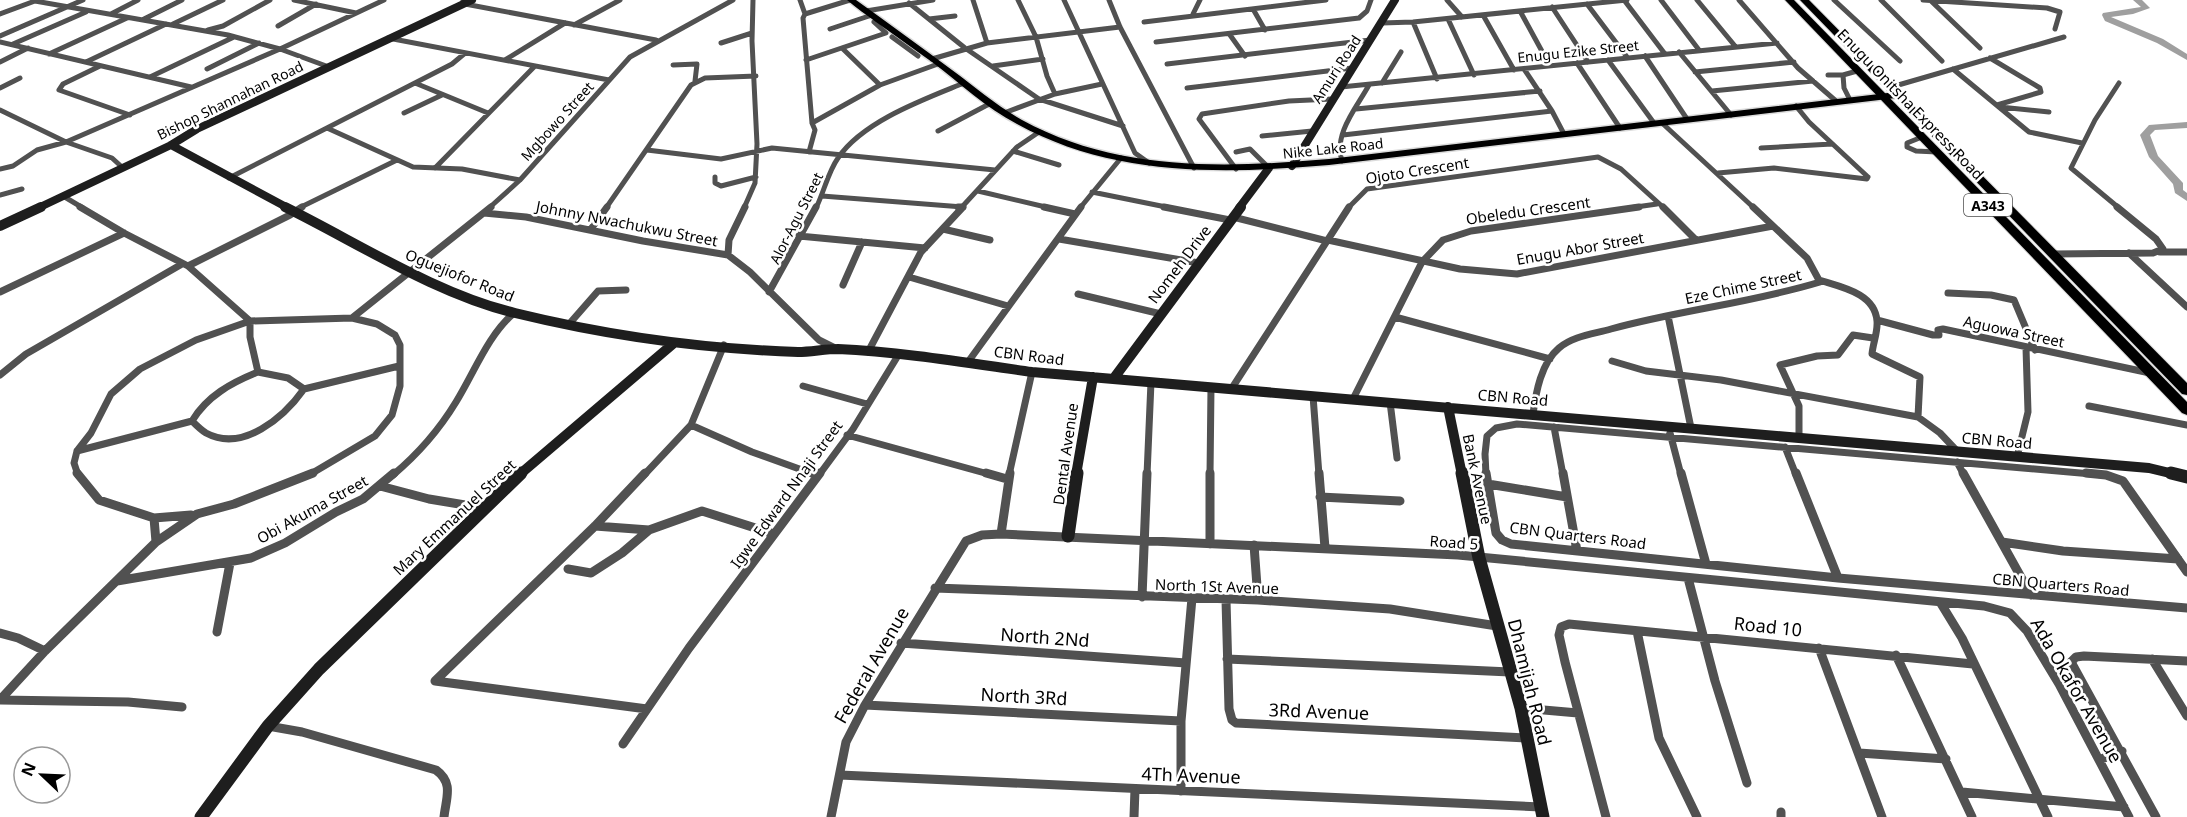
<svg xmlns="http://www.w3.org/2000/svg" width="2187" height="817" font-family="'Noto Sans',sans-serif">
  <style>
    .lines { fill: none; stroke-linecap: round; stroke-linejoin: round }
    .river { fill: #9f9f9f; fill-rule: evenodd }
    .primary-casing { stroke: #dbdbdb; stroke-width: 3 }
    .highway-casing { stroke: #dbdbdb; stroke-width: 2 }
    .street-far2 { stroke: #515151; stroke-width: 5 }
    .street-far1 { stroke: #515151; stroke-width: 7 }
    .street { stroke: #515151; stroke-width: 9 }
    .secondary-far2 { stroke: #1e1e1e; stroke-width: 8 }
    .secondary-far1 { stroke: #1e1e1e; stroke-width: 10 }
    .secondary { stroke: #1e1e1e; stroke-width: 13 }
    .primary { fill: #000; fill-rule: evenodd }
    .highway { fill: #000; fill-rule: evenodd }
    .labels { text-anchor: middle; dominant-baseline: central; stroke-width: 5; stroke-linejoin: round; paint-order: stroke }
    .far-street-label { font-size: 14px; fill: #000; stroke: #fff }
    .shield { fill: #fff; stroke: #4c4c4c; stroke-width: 1.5 }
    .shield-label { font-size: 14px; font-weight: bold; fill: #000 }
    .street-label { font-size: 15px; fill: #000; stroke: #fff }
    .near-street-label { font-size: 18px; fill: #000; stroke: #fff }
  </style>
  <rect width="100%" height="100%" fill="#fff"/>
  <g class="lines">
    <path class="river" d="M2133 0H2142L2150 8 2133 14 2111 17 2163 39 2187 54V60L2157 43 2105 21 2102 15 2103 13 2141 7Z
      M2187 122V128L2155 130 2150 135 2158 156 2183 183V190L2187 193V201L2175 193 2173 184 2149 157 2140 135 2149 125Z"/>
    <g class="primary-casing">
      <path id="primary" d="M847 0H856C888 23 920 46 952 70 975 87 997 106 1022 120 1117 172 1225 168 1329 159L1896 92 1900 95 1896 98 1329 165C1223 174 1113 177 1017 124 986 108 960 83 932 62 913 49 895 35 876 22 867 15 856 8 847 0Z"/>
    </g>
    <g class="highway-casing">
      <path id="highway" d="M1785 0H1794L2187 402V415L2182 413Z
        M1800 0H1809L2187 383V395L2182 394Z"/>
    </g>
    <path class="street-far2" d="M294 0 356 13
      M463 0 465 4 656 40
      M800 0 805 14
      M973 0 987 43
      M1018 0 1036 37 1047 76 1055 94
      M1064 0 1135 153 1149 163
      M1109 0 1120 27 1194 168
      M1447 0 1462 17
      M1624 0 1665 54
      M1661 0 1699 50
      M1697 0 1735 46
      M1739 0 1798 68 1836 101
      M1834 0 1900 61
      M1881 0 1942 61
      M1923 0 2047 8 2060 12 2055 29
      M1930 0 1980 48
      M909 3 965 48 1039 99 1123 126
      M1587 4 1627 57
      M1552 7 1588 62
      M1253 9 1265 30
      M866 11 933 0
      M1520 11 1550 66
      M0 14 35 1 228 35 280 49 329 67
      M111 14 138 0
      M1193 14 1200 0
      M1483 15 1514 70
      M144 19 182 0
      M929 19 955 16
      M1448 19 1474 75
      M1144 22 1326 0
      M1413 22 1437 79
      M1382 23 1413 22 1627 0
      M173 24 223 0
      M574 25 620 0
      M278 26 316 4
      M830 29 872 15
      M208 30 223 26 270 0
      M1230 35 1245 56
      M0 36 83 0
      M892 37 918 56
      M388 38 609 80
      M0 42 191 87
      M1156 42 1359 18 1367 11 1371 0
      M721 43 752 33
      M13 44 86 12
      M843 49 880 85
      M1679 52 1731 115
      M49 54 127 18
      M1645 56 1687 119
      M1990 58 2040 88 2041 92 1997 105
      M932 59 987 43 1120 27
      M505 60 565 23
      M806 60 886 33 874 22 879 21
      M1608 60 1654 123
      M0 62 28 48
      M86 62 166 24
      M1577 63 1620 128
      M1167 64 1370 40
      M673 65 697 64 695 81
      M100 66 63 84 59 90 130 115
      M993 66 1043 59
      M207 69 259 43
      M1524 69 1552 111 1564 134
      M1953 69 2029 132 2082 143
      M1695 72 1794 62
      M1828 75H1843
      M150 77 234 37
      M415 83 488 113
      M1382 83 1401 52
      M2119 83 2095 120 2071 168 2119 208
      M1341 87 1777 43
      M0 88 20 78
      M1187 88 1352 68
      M1888 88 2064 37
      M1712 91 1813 81
      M1850 100 1844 88 1843 75 1857 71
      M1796 106 1809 122 1868 177
      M2000 107 2049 112
      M1356 109 1540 91
      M0 110 66 142 112 158 123 168
      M404 113 442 95
      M1004 113 1055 94 1102 84
      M812 123 880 85 938 64
      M1662 123 1754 208
      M327 128 413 167 462 169 520 180
      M938 131 991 103
      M1343 135 1552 111
      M1262 136 1312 131
      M1922 137 1907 143V147L1916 151 1937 152
      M1761 148 1832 144
      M647 150 721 159 772 148 995 170
      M1013 151 1059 165
      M809 152 815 130 812 123 803 18 805 14 850 0
      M1236 152 1250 149 1269 168
      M1342 161C1333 134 1357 107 1369 85
      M435 168 534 67
      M0 169 13 166 37 150 66 142 280 49 384 0
      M1236 169 1199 119 1202 114 1289 101 1332 99
      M1718 173 1774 168 1867 179 1868 177
      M715 177V183L721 186 756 177
      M229 178 452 64 464 54
      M978 191 1050 208
      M1092 192 1171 208
      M0 195 22 189
      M63 196 83 208
      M822 196 963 207
      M299 208 397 160
      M489 208 520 180 630 57 733 0
      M606 208 691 85 705 78 756 76
      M744 208 755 183 757 144 752 41 753 0
      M816 208C824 192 828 172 838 158 863 121 925 99 964 83
      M961 208 1017 147 1039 132
      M1080 208 1121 158
      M1348 208 1367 189 1598 157 1621 169 1664 208
      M1629 208 1657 204"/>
    <path class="street-far1" d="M80 207 124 233 188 266 250 321
      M958 207H963
      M1044 207 1075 214
      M1164 207 1230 220
      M1663 207 1696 240
      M484 213 526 217 643 241 728 255 750 272 819 340 835 348
      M1233 217 1327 241
      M591 229 607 207
      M943 229 990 240
      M799 236 925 248
      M1059 239 1199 263
      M1328 240 1460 269 1517 274 1773 226
      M2160 252H2187
      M2129 253 2187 307
      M2053 254 2153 253 2163 249 2156 239 2117 207
      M728 255 729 240 745 207
      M188 266 290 215 302 207
      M909 277 1008 306
      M1819 280C1841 287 1875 293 1877 321 1878 332 1873 343 1872 354L1920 377 1918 417
      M843 285 862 242
      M0 292 124 233
      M769 292 816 207
      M1948 293 1991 295 2014 300 2035 350
      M1078 294 1161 314
      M1668 316 1691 428
      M1395 317 1550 359
      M352 318 491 207
      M1877 320 1933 335H1939L1938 330 1943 329 2150 373
      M250 321V337L258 372 288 378 304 389 399 366
      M570 323 598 291 626 290
      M868 352 921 252 963 207
      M1612 361 1646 371 1721 380 1918 417 1940 433 1957 451
      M968 362 1081 207
      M258 372C231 383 207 396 192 421 196 425 201 430 206 433 243 453 284 417 304 389
      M0 375 26 354 182 264
      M803 386 867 404
      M1232 388 1349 207
      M1313 396 1319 475
      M1353 399 1422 262 1443 240 1471 231 1639 207
      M1390 402 1397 458
      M2089 406 2187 425
      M1533 414C1536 392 1541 363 1559 348 1573 336 1594 334 1611 329 1680 310 1751 303 1820 282L1807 258 1753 207
      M691 425 752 452 816 475
      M1554 427 1563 475
      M1670 433 1681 475
      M847 435 992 475
      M1799 438V406L1780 365 1817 356 1838 355 1853 335 1873 338
      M1785 447 1796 475
      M77 451 192 421
      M2017 457 2028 412 2026 348
      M1957 462 1964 475
      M78 475 74 463 77 451 91 433 111 394 140 369 196 340 250 321 352 318 377 324 395 335 400 345V386L392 415 375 436 309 475
      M393 475C418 454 439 430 456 402 474 373 488 335 514 313
      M644 475 691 425 724 345
      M819 475 853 429 899 354
      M1009 475 1032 372
      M1147 475 1151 382
      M1210 475 1211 387
      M1486 475 1485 454 1487 436 1496 428 1517 424 2103 475"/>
    <path class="street" d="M77 473 99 500 154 518 156 542
      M812 473 817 475
      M986 473 1007 479
      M1319 473 1325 548
      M1486 473 1496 533 1502 540 1511 544 1838 578 2187 608
      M1563 473 1577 551
      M1681 473 1706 564
      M1796 473 1838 578
      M1963 473 2031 595
      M2086 473 2106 475 2123 481 2187 572
      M1488 484 1567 497
      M380 486 429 499 483 508
      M1320 497 1400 501
      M154 518 191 515
      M595 526 649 530
      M1001 534 1010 473
      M156 542 197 514 234 504 313 473
      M2002 542 2063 551 2178 559
      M1210 544V473
      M1254 545 1258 600
      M568 569 591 573 622 553 649 530 702 511 774 534
      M1688 578 1715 681 1747 783
      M117 581 251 558 285 543 336 512 363 499 394 473
      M935 588 1258 600 1390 609 1497 626
      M1142 597 1147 473
      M1226 600 1229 709 1232 720 1236 723 1527 738
      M1940 602 1962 638 2048 817
      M1637 631 1659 738 1697 817
      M217 632 230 563
      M0 633 18 638 45 651
      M901 643 1186 663
      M1819 648 1882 817
      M1896 655 1972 817
      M1227 659 1510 672
      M2152 659 2187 716
      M435 681 595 526 645 473
      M435 681 647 709
      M0 700 45 651 156 542
      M0 700 128 702 182 707
      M865 705 1181 721
      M1521 708 1578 713
      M268 726 302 732 436 770C454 783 446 798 444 817
      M623 744 689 648 820 473
      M1859 753 1946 759
      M2099 760 2122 751
      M840 775 1541 807
      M1181 791V721L1192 598
      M1962 792 2124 807
      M1781 812V817
      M831 817 846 742 865 705 966 541 982 535 1001 534 1458 555 1984 606 2010 613 2027 631 2059 684 2129 817
      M1134 817 1135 789
      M1606 817 1565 662 1559 635 1561 627 1569 624 1973 664
      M2156 817 2071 662 2076 657 2084 656 2187 661"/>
    <path class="secondary-far2" d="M171 145 288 208
      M1292 166 1395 0
      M38 208 171 145 197 129 472 0
      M1239 208 1269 168"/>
    <path class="secondary-far1" d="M285 207C358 243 436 294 515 313 605 335 705 349 798 352 811 352 825 349 838 349 903 352 968 363 1032 372L2149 468 2178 475
      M0 226 41 207
      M1114 378 1241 207
      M1448 407 1462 475
      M519 475 674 343
      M1076 475 1093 377"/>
    <path class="secondary" d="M1462 473 1479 558 1521 708 1543 817
      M2171 473 2187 477
      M1068 536 1077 473
      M201 817 268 726 319 669 521 473"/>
    <use href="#primary" class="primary"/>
    <use href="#highway" class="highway"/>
  </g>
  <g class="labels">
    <g class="far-street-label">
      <text transform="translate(1578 51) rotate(-6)">Enugu Ezike Street</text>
      <text transform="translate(1336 69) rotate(-57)">Amuri Road</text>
      <text transform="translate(230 100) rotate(-26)">Bishop Shannahan Road</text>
      <text transform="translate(557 121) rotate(-48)">Mgbowo Street</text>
      <text transform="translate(1333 148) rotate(-6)">Nike Lake Road</text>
      <text transform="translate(796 218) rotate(-63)">Alor-Agu Street</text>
    </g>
    <rect class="shield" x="1964" y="194" width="48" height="22" rx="4.5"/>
    <g class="shield-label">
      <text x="1988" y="205">A343</text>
    </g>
    <g class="street-label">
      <text transform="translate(1911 104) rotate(46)">Enugu Onitsha Express Road</text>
      <text transform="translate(1417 170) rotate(-9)">Ojoto Crescent</text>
      <text transform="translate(1528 210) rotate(-8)">Obeledu Crescent</text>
      <text transform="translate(627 223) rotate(11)">Johnny Nwachukwu Street</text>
      <text transform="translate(1580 248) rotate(-10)">Enugu Abor Street</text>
      <text transform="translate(1179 264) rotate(-53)">Nomeh Drive</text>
      <text transform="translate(460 275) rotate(22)">Oguejiofor Road</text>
      <text transform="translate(1743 286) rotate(-12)">Eze Chime Street</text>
      <text transform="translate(2014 331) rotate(12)">Aguowa Street</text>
      <text transform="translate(1029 355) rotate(7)">CBN Road</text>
      <text transform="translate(1513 397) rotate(5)">CBN Road</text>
      <text transform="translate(1997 440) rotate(5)">CBN Road</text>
      <text transform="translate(1065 454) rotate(-82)">Dental Avenue</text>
      <text transform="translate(1478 479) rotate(78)">Bank Avenue</text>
      <text transform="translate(786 494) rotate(-54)">Igwe Edward Nnaji Street</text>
      <text transform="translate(312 509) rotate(-29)">Obi Akuma Street</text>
      <text transform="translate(454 517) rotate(-43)">Mary Emmanuel Street</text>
      <text transform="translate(1578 535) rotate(7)">CBN Quarters Road</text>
      <text transform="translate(1454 542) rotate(4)">Road 5</text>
      <text transform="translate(2061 584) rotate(5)">CBN Quarters Road</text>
      <text transform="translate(1217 586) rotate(2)">North 1St Avenue</text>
    </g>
    <g class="near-street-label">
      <text transform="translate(1768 626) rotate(6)">Road 10</text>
      <text transform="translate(1045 637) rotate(4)">North 2Nd</text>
      <text transform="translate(871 665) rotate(-60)">Federal Avenue</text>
      <text transform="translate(1530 682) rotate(76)">Dhamijah Road</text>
      <text transform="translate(2077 690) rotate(60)">Ada Okafor Avenue</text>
      <text transform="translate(1024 696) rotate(3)">North 3Rd</text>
      <text transform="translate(1319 711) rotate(2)">3Rd Avenue</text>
      <text transform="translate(1191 775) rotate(2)">4Th Avenue</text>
    </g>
  </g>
  <g transform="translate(42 775) rotate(293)"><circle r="28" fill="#ffffff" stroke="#999999" stroke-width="1.5"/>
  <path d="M0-4.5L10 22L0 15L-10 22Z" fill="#000000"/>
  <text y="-9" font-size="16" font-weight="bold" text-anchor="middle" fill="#000000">N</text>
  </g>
</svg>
